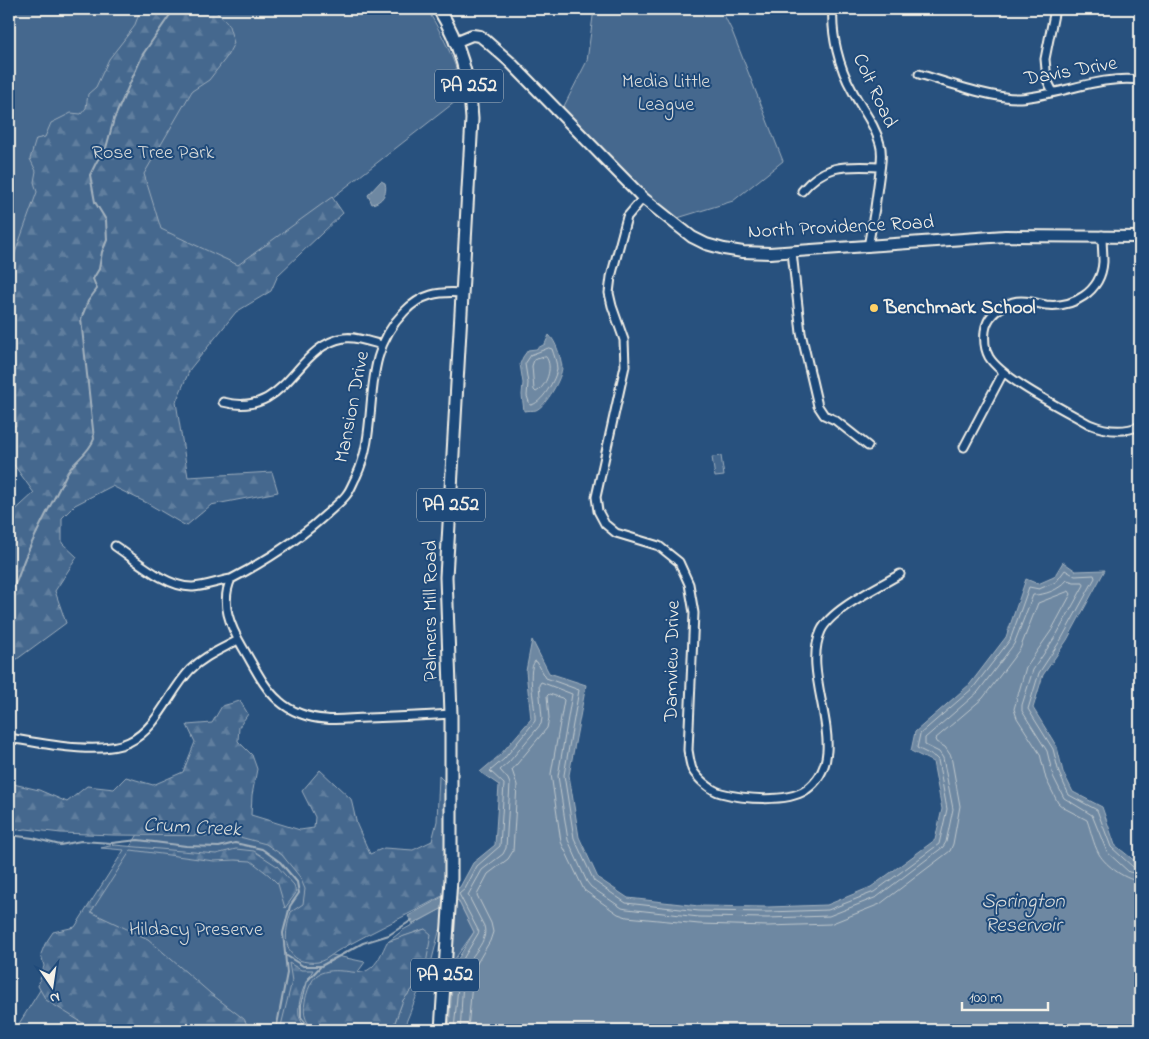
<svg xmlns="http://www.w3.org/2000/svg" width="1149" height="1039" font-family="'Indie Flower',sans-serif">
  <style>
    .green { fill: #45688e; stroke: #9cacbb }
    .forest { fill: url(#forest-firs); stroke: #9cacbb }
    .water { fill: #6e88a2; stroke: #a4b2be }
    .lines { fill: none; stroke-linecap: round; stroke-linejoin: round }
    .shore { stroke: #bec7cc; stroke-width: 1 }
    .stream { stroke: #a4b2be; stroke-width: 2 }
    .street-casing { stroke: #f4f1e8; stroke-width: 11 }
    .secondary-casing { stroke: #f4f1e8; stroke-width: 14 }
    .primary-casing { stroke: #f4f1e8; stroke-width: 15 }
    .street { stroke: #1f4a7a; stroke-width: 7 }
    .secondary { stroke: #1f4a7a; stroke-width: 10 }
    .primary { stroke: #1f4a7a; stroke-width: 11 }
    .poi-dot { fill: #ffd166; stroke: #1f4a7a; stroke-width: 2 }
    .labels { text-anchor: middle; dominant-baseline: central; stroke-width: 4; stroke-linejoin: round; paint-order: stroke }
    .shield { fill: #1f4a7a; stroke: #b4bfc7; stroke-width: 1 }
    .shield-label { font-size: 19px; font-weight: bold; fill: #f4f1e8 }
    .street-label { font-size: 20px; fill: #f4f1e8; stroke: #1f4a7a }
    .park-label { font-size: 20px; fill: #dadcda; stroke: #1f4a7a }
    .poi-label { font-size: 20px; font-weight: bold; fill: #f4f1e8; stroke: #1f4a7a; text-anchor: start }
    .water-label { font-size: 21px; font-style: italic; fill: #d9dcda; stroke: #1f4a7a }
  </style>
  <defs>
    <pattern id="forest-firs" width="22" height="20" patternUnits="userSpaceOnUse" patternTransform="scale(1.25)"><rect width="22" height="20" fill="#45688e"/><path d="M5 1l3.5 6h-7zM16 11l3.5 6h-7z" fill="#607e9e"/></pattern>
  </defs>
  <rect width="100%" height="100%" fill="#28517e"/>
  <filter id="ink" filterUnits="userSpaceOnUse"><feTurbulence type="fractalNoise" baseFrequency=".02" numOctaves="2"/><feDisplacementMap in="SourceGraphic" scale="10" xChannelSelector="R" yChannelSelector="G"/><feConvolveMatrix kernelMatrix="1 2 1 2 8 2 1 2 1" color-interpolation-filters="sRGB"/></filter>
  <g filter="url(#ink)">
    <path class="green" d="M9 9H427C438 27 466 77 460 98L22 440 9 437Z
      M594 9H721L732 31 783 161 733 201 671 220 562 110 587 61Z
      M721 456 724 476 715 477 712 457Z
      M242 824 310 875 299 948 365 962 316 1030H15L142 828Z
      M458 900 474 932 452 963 455 901Z
      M443 908V925L439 932 428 975 417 995 403 1030H394L395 1022 403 1000 424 976 425 929 388 942 403 930Z"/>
    <path class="forest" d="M141 9H213L228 23 234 43 226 58 209 80 192 91 144 174 161 229 238 265 332 197 343 213 278 275 271 291 236 312 190 369 176 402 188 477 272 472 278 492 211 505 186 526 147 503 112 486 75 505 62 518V543L77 557 55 591 66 623 9 665V516L34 493 9 458V425L16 426 15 372 9 330V276L11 264 37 192 34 182 36 171 30 159 36 139 45 137 51 123 71 113 81 114 86 108 88 94 96 87 109 59 134 27Z
      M240 701 248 714 239 727 238 741 252 755 257 769 252 795 251 815 300 830 314 828 315 817 302 791 320 770 351 799 357 825 370 854 384 848 413 850 432 841 437 821 439 776 446 783 444 895C410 914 375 930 341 949 333 953 327 960 318 962 313 963 304 962 299 960 281 950 286 928 291 912L303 904 305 889 300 877 282 855 266 844 236 836 113 835 61 833 26 829 9 831V783L39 790 67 802 87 786 114 789 126 777 153 785 183 772 195 742 187 725 212 723 222 706Z
      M114 845 216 854 236 849 254 851 277 866 294 885 296 893 285 908 278 884 269 875 251 861 235 860 214 861 131 850 91 912 148 939 210 993 244 1019 250 1030H94L46 1000 38 986 44 966 41 954 45 944 53 932 75 927 124 850 101 848Z
      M425 929 431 934 424 976 403 1000 395 1022 394 1030H311C310 1025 306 1021 305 1016 302 1006 308 984 316 976 321 971 334 970 342 971 351 971 359 975 368 970 378 964 382 952 387 942Z
      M289 963 301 970H313C305 983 297 1000 299 1016 300 1021 305 1025 306 1030H280L292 981Z"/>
    <path class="water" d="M381 181 385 183C388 193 382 202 372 204L368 195Z
      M549 335C556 341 561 358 562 367 562 378 546 406 536 410 533 411 528 410 524 411L522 395 523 383 520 364 523 357 528 350 536 349 545 344Z
      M1063 562 1076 571 1105 570 1067 640 1043 675 1033 708 1057 747 1063 772 1073 792 1102 807 1115 845 1136 862 1140 863V1030H449L453 973 456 962 474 932 458 900 413 924 408 916 460 887 473 863 495 845 499 785 480 772 500 755 531 719 526 671 532 640 549 673 586 685 569 775 579 837 598 878 628 898 699 906 768 907 827 905 871 887 935 840 942 809 933 762 911 751 915 732 970 684 1006 637 1026 579 1038 584 1054 577Z"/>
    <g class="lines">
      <path class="shore" d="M549 348 552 349C554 355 557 363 557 369 556 379 541 405 530 405L527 396 528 383 525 364 531 355Z
        M546 357C554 367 546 387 536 392L534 390 532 366 534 360Z
        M454 1030 460 964 479 932 459 894 465 889 477 866 500 846 504 784 490 771 504 759 535 721C536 705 526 673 535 661L537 662 546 678 579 690 564 775 574 838 594 881 626 903 699 911 768 912 828 910 874 892 939 844 947 809 938 760 935 757 917 748 920 734 973 688 1010 640 1029 587 1039 589 1056 582 1065 570 1075 576 1094 575 1095 578 1062 638 1039 673 1028 709 1053 749 1059 773 1069 795 1097 810 1111 847 1133 867 1140 868
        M460 1030C462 1013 461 984 466 968 471 954 489 942 484 926L468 895 482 870 503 854 506 848 510 784 508 779 500 770 509 762 541 724 542 718 539 685 541 682 572 694 558 776 568 840 587 882 591 887 622 908 627 909 699 917 768 918 829 916 877 897 943 847 946 842 953 809 943 758 939 752 925 745V738L978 692 1014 644 1033 595C1045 595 1059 590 1067 580L1074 582H1083L1084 585 1057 634 1033 670 1022 705V711L1047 751 1053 776 1064 798 1092 815 1107 852 1129 872 1140 874
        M468 1030 473 970 490 941 493 932 491 923 477 895 488 874 508 859 513 851 517 785 512 770 547 728 549 718 547 696 549 694 562 698 564 700 551 774 561 842 584 890 618 914 627 917 699 924 768 926 830 924 880 904 950 851 953 844 960 806 951 756 945 747 936 742 935 739 983 698 1020 649 1038 603 1069 591 1071 594 1051 631 1026 667 1014 709 1017 718 1040 754 1046 779 1058 803 1064 808 1087 820C1091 831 1093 843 1099 854 1106 866 1127 881 1140 881"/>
      <path class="stream" d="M9 592C18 584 20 569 25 558 37 530 52 503 66 475 73 461 88 455 94 439L81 319 88 301 97 289 93 279 99 269 102 252 107 240 106 220 95 202 90 175 97 161 106 148 114 119 143 54 174 9
        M9 835 33 838 60 845 81 841 112 843 138 840 186 846 219 847 235 843 262 849 280 862 297 882 299 893 290 906 283 933 287 973 276 1030
        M287 956 303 966H321L363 943 389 935 412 920
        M309 1030 308 1026 301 1017V1004L307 981 321 966"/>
      <g class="street-casing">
        <path id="street" d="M833 9C831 35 839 67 852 90 861 108 875 124 880 144 883 153 881 162 880 171 877 197 873 222 868 247
          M919 74C946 82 993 99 1020 98 1060 95 1100 75 1140 80
          M1053 92 1047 80 1045 59 1055 9
          M802 191C825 163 847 166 880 167
          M643 198 627 217 611 277 609 293 612 306 624 340 625 366 596 497 598 511 605 524 616 533 659 546 679 562 689 584 694 613 688 750C689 756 690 763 692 769 697 778 710 790 721 793 743 799 786 803 806 790 856 754 799 679 821 631 831 609 879 587 900 574
          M1102 235C1102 244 1103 253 1103 262 1101 292 1073 308 1046 305 1035 303 1023 299 1013 302 999 307 987 316 985 331 984 340 984 348 989 357 1002 379 1065 410 1089 424 1106 431 1123 433 1140 426
          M792 252 801 333 818 406 824 415 835 420 868 446
          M223 402C288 419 294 346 344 338 355 336 371 342 382 345
          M964 447 1003 373
          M115 546C136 560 167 588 193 587 205 586 219 581 231 579 220 603 230 626 243 648 254 666 263 687 279 701 291 712 309 718 325 719 338 721 353 718 367 718 395 717 423 716 451 714
          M231 579C268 560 300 539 331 510 336 505 343 500 347 494 351 489 353 482 356 477 382 423 357 360 404 312 421 294 439 291 463 293
          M9 738C40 743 100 756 129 742 158 728 169 692 190 670 204 656 222 649 238 640"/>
      </g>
      <g class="secondary-casing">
        <path id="secondary" d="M455 42 472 35 480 36 485 40 509 61 643 198 692 237 706 244 724 249 743 252 770 253 1005 236 1140 237"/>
      </g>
      <g class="primary-casing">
        <path id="primary" d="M439 9C459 42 470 80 472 119L446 577 451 714V879L441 1030"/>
      </g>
      <use href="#street" class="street"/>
      <use href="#secondary" class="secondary"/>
      <use href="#primary" class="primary"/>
    </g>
  </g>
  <circle class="poi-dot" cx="874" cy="308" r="5"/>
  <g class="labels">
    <g class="shield">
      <rect x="435" y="69.5" width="68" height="33" rx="4"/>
      <rect x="417" y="488.5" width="68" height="33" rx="4"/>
      <rect x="411" y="958.5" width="68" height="33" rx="4"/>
    </g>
    <g class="shield-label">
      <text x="469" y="86">PA 252</text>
      <text x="451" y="505">PA 252</text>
      <text x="445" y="975">PA 252</text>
    </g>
    <g class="street-label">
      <text transform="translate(1071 72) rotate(-10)">Davis Drive</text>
      <text transform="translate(874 91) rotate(65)">Colt Road</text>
      <text transform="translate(841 228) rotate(-3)">North Providence Road</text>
      <text transform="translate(353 407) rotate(-79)">Mansion Drive</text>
      <text transform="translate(431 611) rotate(-90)">Palmers Mill Road</text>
      <text transform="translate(673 661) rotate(-89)">Damview Drive</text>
    </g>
    <g class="park-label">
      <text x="666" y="82">Media Little<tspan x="666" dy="23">League</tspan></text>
      <text x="153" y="153">Rose Tree Park</text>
      <text x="196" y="930">Hildacy Preserve</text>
    </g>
    <g class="poi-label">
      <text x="884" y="308">Benchmark School</text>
    </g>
    <g class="water-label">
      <text transform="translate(192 828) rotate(3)">Crum Creek</text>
      <text x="1023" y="902">Springton<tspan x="1023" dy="24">Reservoir</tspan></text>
    </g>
  </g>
  <rect width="1149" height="1039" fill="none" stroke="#1f4a7a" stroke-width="30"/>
  <rect x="15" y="15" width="1119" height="1009" fill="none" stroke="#f4f1e8" stroke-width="2" filter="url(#ink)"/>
  <g transform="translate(52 986) rotate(167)" stroke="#1f4a7a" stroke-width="4" paint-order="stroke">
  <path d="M0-4L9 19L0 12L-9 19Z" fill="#f4f1e8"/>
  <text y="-8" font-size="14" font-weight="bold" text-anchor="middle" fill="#f4f1e8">N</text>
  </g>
  <path d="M962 1002v8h86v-8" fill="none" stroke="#f4f1e8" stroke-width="2.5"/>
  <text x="969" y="1002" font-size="15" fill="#f4f1e8" stroke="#1f4a7a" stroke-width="4" paint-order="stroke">100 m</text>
</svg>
